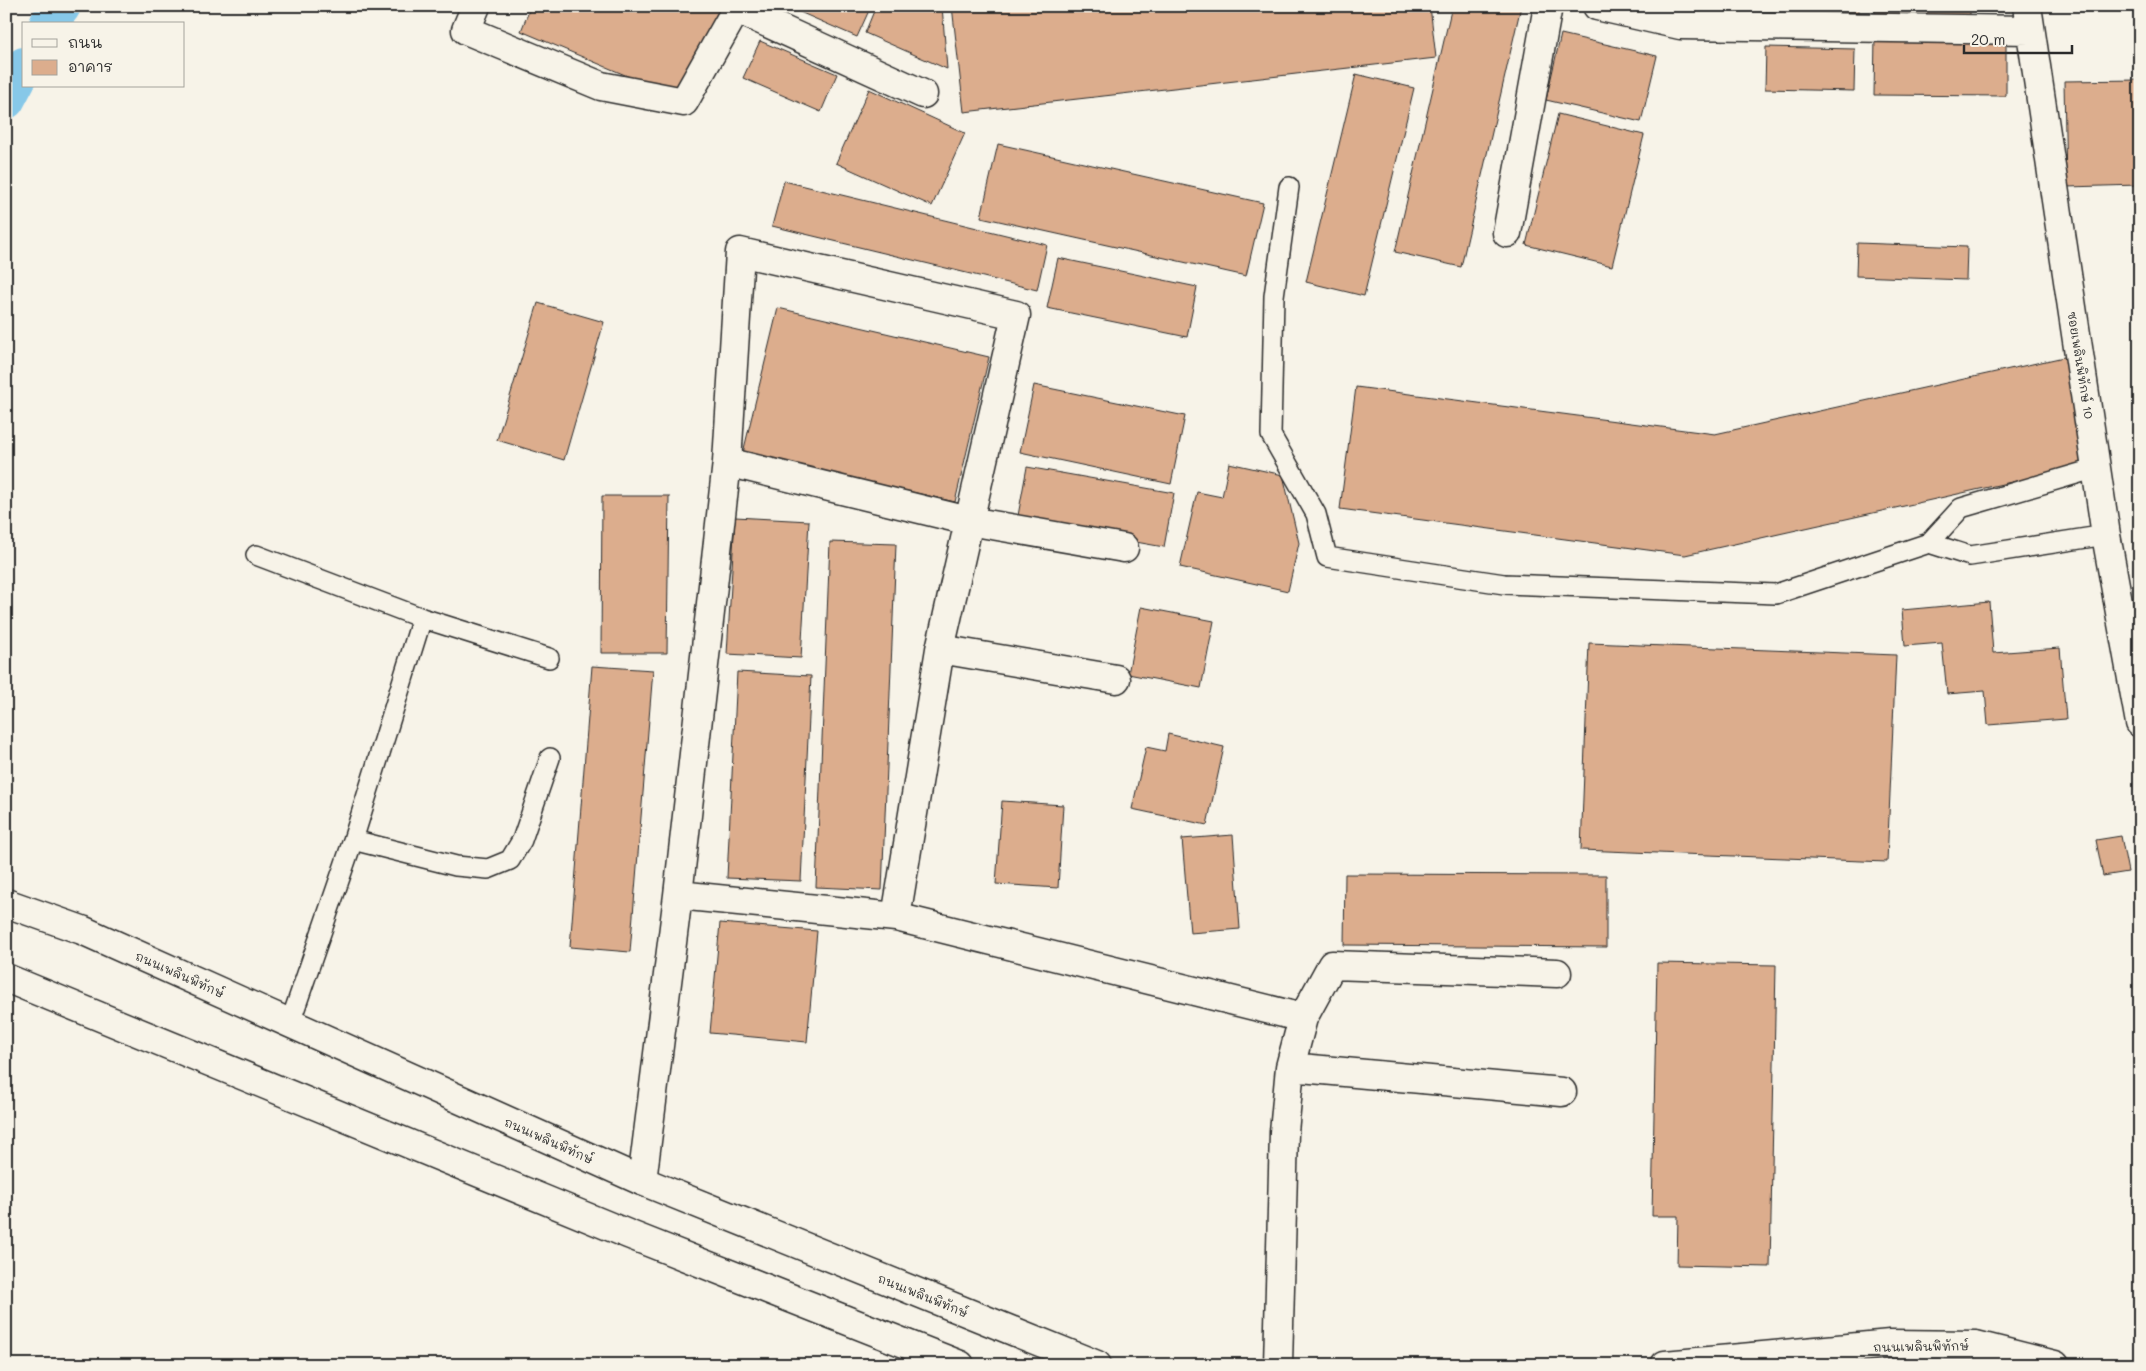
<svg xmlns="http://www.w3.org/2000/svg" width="2146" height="1371" font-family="Mali,'Playpen Sans Thai',sans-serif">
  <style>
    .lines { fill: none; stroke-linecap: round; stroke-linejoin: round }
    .canal { stroke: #87c8e8; stroke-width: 38 }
    .building { fill: #dcad8d; stroke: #2b2b2b }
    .service-casing { stroke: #2b2b2b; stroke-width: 22 }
    .minor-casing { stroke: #2b2b2b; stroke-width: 31 }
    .secondary-casing { stroke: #2b2b2b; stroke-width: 31 }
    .service { stroke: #f7f3e8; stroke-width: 19 }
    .minor { stroke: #f7f3e8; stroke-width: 28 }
    .secondary { stroke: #f7f3e8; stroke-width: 28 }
    .labels { text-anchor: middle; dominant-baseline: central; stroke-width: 4.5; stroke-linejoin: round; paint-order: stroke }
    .street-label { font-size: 12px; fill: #2b2b2b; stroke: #f7f3e8 }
  </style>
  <rect width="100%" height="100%" fill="#f7f3e8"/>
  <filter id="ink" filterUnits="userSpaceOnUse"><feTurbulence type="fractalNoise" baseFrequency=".02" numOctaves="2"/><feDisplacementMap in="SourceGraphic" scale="10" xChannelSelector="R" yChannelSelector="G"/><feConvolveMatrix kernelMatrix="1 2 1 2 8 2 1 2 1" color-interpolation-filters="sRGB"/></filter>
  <g filter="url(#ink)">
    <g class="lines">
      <path class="canal" d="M48 24 62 6
        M6 100 24 66"/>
    </g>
    <path class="building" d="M531 6H722L682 99 521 31Z
      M786 6H871L857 37Z
      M876 6H942L947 69 865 33Z
      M952 6H1430L1436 58 964 112Z
      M1452 6H1521L1461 267 1395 252Z
      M1825 6H1859V14L1825 15Z
      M1875 6H1970V21L1875 18Z
      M1561 34 1657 56 1641 122 1546 100Z
      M1875 37 2006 38V96L1874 95Z
      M760 41 837 74 821 112 743 78Z
      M1766 47 1855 49 1854 91 1765 89Z
      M1356 74 1414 88 1364 296 1306 282Z
      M2140 80V185L2066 187 2064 81Z
      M869 89 965 133 932 206 836 163Z
      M1558 114 1644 135 1612 266 1526 245Z
      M998 144 1263 203 1246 276 981 217Z
      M784 181 1047 245 1037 290 772 226Z
      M1857 243 1967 247 1966 280 1856 276Z
      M1058 258 1197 287 1187 337 1047 308Z
      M538 303 604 322 564 460 497 440Z
      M778 308 989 357 955 502 743 453Z
      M2073 355 2092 464 1685 555 1340 509 1356 387 1715 434Z
      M1034 385 1185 416 1171 484 1020 452Z
      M1229 463 1283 475 1299 543 1288 591 1180 567 1197 492 1222 497Z
      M1027 467 1174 493 1164 547 1017 521Z
      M602 496H669L667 653H601Z
      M735 517 809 521 801 658 727 654Z
      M830 542 896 544 882 890 816 887Z
      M1989 602 1993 653 2060 648 2066 719 1988 725 1985 691 1947 694 1942 643 1905 646 1902 610Z
      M1141 607 1214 621 1201 688 1128 674Z
      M1589 643 1896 655 1887 862 1581 850Z
      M592 666 653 670 630 952 570 947Z
      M737 672 811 676 801 881 727 878Z
      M1168 734 1224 747 1207 825 1132 809 1146 747 1165 751Z
      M1002 801 1063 805 1058 888 996 884Z
      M1233 835 1240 929 1190 933 1182 839Z
      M2121 836 2128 872 2103 876 2096 840Z
      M1345 874 1606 875V947L1344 945Z
      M720 923 817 931 807 1042 710 1033Z
      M1657 963 1776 965 1770 1267 1677 1265 1678 1216H1652Z"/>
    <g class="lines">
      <g class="service-casing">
        <path id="service" d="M1289 187 1274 296 1271 435 1316 514 1327 557 1504 584 1776 594 1929 543 1961 508 2097 468
          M1929 543 1970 556 2106 535
          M256 555 422 618 549 658
          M353 840 456 866 488 869 510 860 522 840 550 758
          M290 1023 353 840 422 618"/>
      </g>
      <g class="minor-casing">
        <path id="minor" d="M476 6 466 30 601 86 684 102 738 6
          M1597 6 1680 25 2030 30
          M2027 6 2106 535 2140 723
          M737 9 923 94
          M1507 233 1548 6
          M727 462 969 521 1124 548
          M940 649 1116 679
          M678 895 896 917 1303 1018
          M1290 1067 1562 1092
          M642 1181 678 895 727 462 740 252 1016 315 940 649 896 917
          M1278 1365 1284 1132 1290 1067 1303 1018 1332 965 1557 973"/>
      </g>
      <g class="secondary-casing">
        <path id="secondary" d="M6 903 82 930 642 1181 1097 1365
          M6 978 628 1234 960 1365
          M1665 1365 1890 1344 1976 1345 2055 1365"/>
      </g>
      <use href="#service" class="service"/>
      <use href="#minor" class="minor"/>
      <use href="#secondary" class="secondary"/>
    </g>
  </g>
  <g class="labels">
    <g class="street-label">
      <text transform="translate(2081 365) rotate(81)">ซอยเพลินพิทักษ์ 10</text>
      <text transform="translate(180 974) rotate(24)">ถนนเพลินพิทักษ์</text>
      <text transform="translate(549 1140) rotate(24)">ถนนเพลินพิทักษ์</text>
      <text transform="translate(923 1295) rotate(22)">ถนนเพลินพิทักษ์</text>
      <text transform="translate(1921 1346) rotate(-1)">ถนนเพลินพิทักษ์</text>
    </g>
  </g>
  <rect width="2146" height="1371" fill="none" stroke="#f7f3e8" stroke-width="25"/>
  <rect x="12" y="12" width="2121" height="1346" fill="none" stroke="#2b2b2b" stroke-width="2" filter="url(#ink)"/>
  <rect x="22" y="22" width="162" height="65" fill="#f7f3e8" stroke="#a5a39c"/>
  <rect x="32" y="39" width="25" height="8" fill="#f7f3e8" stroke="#a5a39c"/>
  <text x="68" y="48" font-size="15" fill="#2b2b2b">ถนน</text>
  <rect x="32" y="60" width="25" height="15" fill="#dcad8d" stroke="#a5a39c"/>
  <text x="68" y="72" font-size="15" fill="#2b2b2b">อาคาร</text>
  <path d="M1964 45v8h108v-8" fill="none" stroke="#2b2b2b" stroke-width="2.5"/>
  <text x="1971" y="45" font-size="15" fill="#2b2b2b" stroke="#f7f3e8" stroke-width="4" paint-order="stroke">20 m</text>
</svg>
